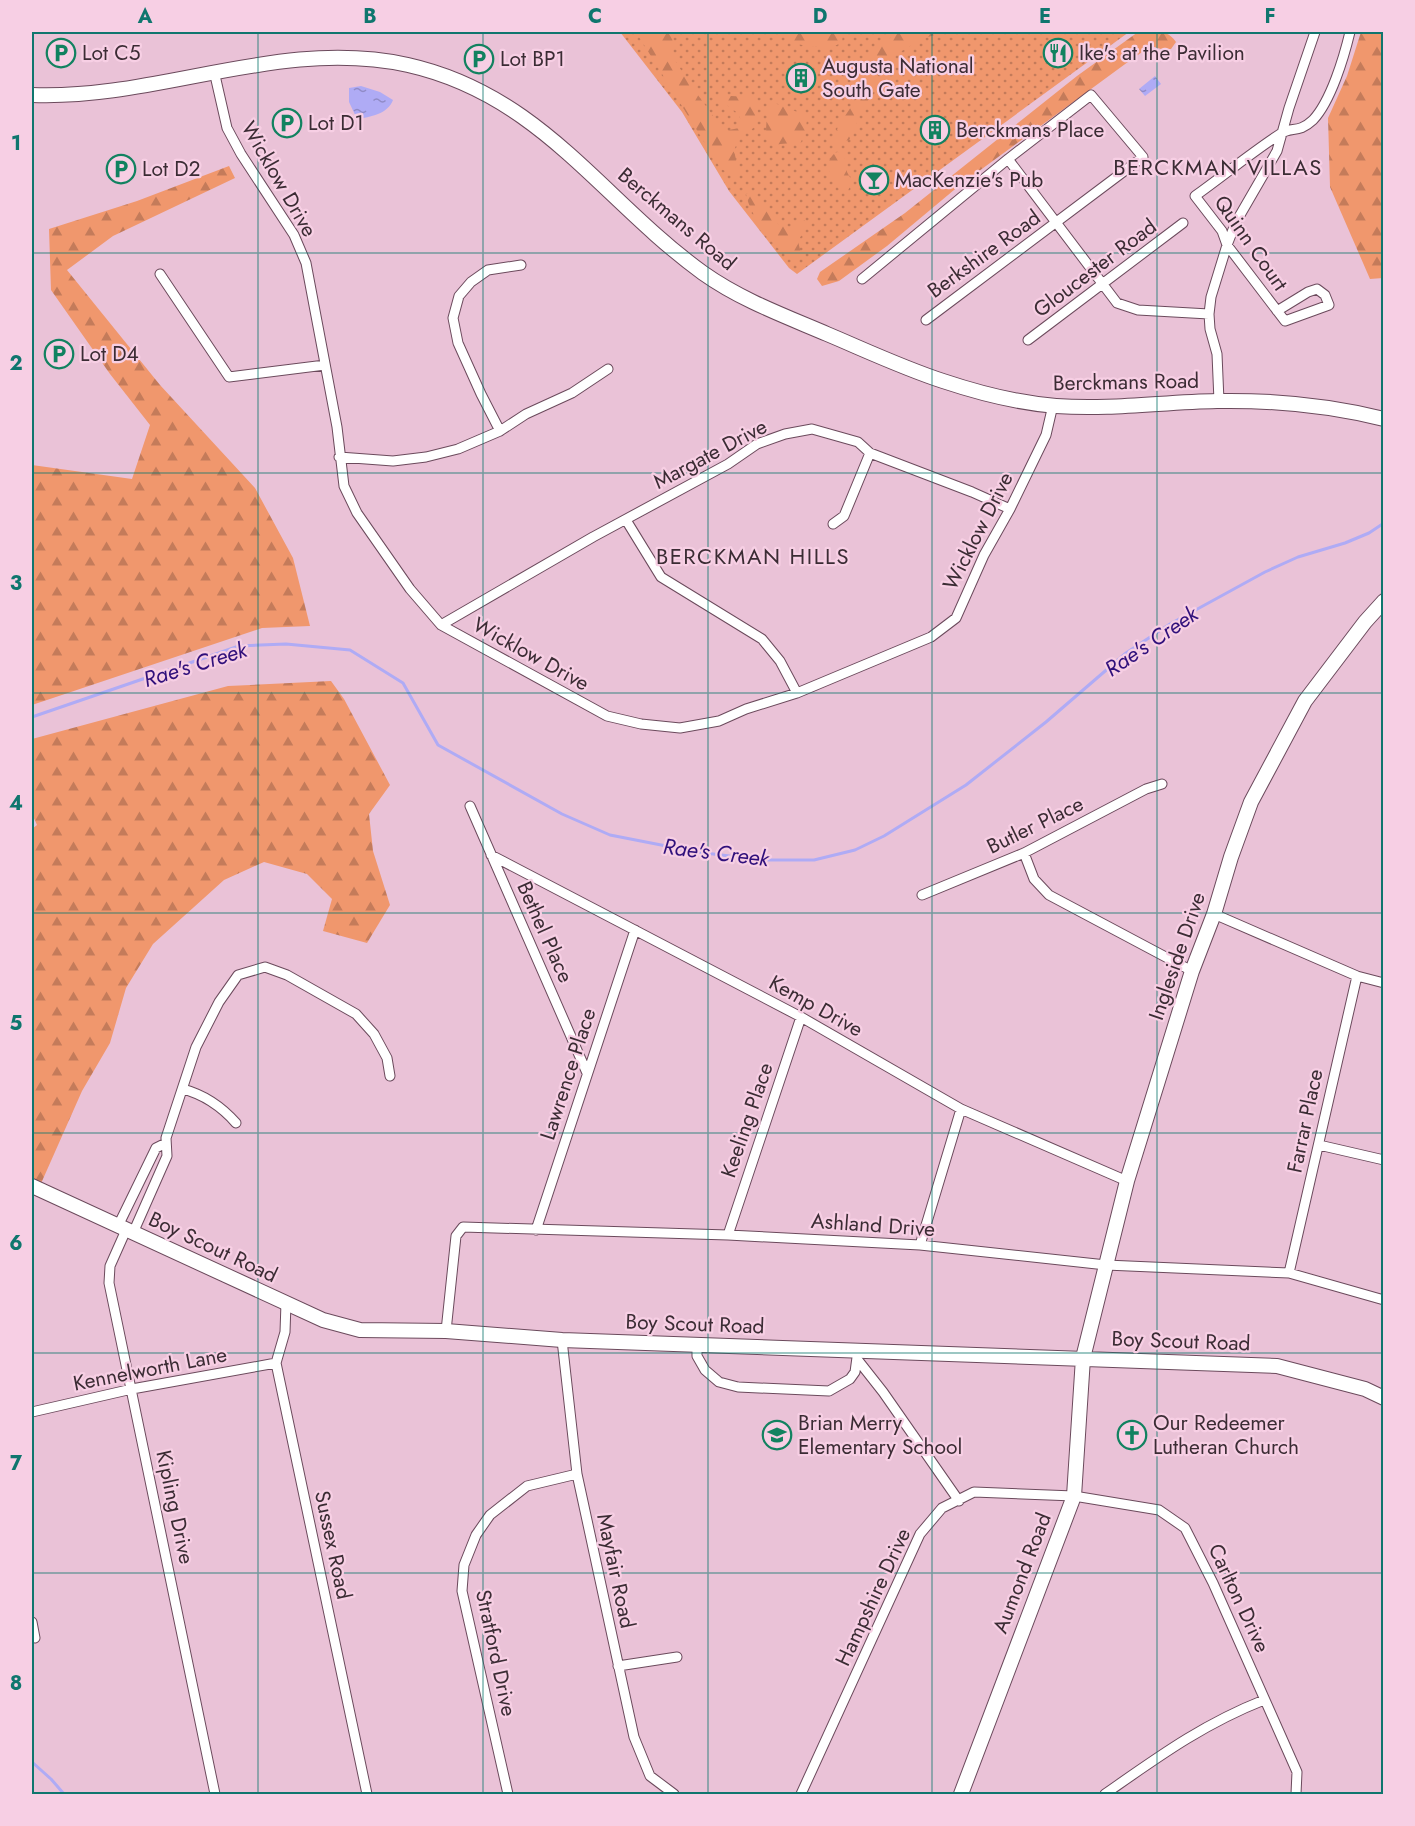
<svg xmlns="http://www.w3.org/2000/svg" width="1415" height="1826" font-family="Jost,sans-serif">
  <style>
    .grass { fill: url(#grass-dots) }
    .forest { fill: url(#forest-firs) }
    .water { fill: url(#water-ripples) }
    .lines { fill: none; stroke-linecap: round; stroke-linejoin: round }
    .stream { stroke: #afabf5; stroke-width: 3 }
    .street-casing { stroke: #6b4a5c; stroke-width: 11 }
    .secondary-casing { stroke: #6b4a5c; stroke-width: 16 }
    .street { stroke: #fff; stroke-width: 9 }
    .secondary { stroke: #fff; stroke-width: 14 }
    .grid { fill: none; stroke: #0f766e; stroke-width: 1.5; stroke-opacity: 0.55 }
    .labels { text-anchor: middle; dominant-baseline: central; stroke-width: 4.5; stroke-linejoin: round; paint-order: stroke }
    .poi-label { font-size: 21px; fill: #3b2c34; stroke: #f7cfe4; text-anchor: start }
    .street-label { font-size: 21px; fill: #3b2c34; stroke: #f7cfe4 }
    .neighbourhood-label { font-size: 22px; letter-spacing: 1.5px; fill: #3b2c34; stroke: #f7cfe4 }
    .water-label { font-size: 22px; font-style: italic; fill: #30107b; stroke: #f7cfe4 }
    .neatline { fill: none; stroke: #0f766e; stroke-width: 2 }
    .grid-label { font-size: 20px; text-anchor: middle; font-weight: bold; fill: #0f766e }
  </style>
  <defs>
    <pattern id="grass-dots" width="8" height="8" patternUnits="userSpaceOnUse" patternTransform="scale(1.5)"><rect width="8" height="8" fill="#f0976d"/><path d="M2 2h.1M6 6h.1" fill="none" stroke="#c47b5a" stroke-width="1.8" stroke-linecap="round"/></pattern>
    <pattern id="forest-firs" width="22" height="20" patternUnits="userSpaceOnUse" patternTransform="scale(1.5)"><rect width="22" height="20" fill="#f0976d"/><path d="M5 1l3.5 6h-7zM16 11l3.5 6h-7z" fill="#c47b5a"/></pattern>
    <pattern id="water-ripples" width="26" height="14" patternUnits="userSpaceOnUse" patternTransform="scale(1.5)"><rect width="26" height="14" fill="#afabf5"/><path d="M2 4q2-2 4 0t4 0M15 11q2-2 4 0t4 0" fill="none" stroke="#908bc7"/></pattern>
  </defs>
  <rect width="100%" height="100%" fill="#eac2d7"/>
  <path class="grass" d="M620 32H1129L797 274 789 268 729 191 682 112Z"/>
  <path class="forest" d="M636 32H673L672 55 687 80 724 131 739 128 741 121 739 114 713 95 750 97 757 101C758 120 760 128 741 135L734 150 738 170 736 176 721 169Z
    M782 32H842C842 34 843 38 842 41 836 51 801 47 793 42 789 39 786 35 782 32Z
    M899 32H944L922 39 885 61 877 75 876 88 858 116 856 128 849 140 830 145 839 125 859 95 868 60 878 46Z
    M1138 32C1154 32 1167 28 1176 42L1171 49H1161L1151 46 1132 59 960 185 887 246 839 281 822 286 817 279 820 272 905 213 1077 76Z
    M1361 32H1384L1383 278 1370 279 1330 187 1328 118 1347 76Z
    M772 102 805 115 807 118 806 129 801 142C795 142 779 145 777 144 758 138 770 117 768 104Z
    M837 152 844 153 847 172 852 181 848 191H841C831 181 821 161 837 152Z
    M229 166 235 178 113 236 67 270 160 385 255 488 293 558 310 626 262 628 32 705V465L132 479 150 425 110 374 51 290 49 229 137 201Z
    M753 191 778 224 791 228 805 220 807 226 798 241 801 254 795 260C777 254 749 214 746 194Z
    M331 681 344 699 390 785 369 814 373 851 390 905 367 943 323 931 332 899 307 874 264 862 224 880 153 944 126 988 110 1043 82 1091 39 1188 32 1184V829L37 825 32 814V739L228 686Z"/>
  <path class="water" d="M1155 76 1161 84 1145 96 1139 89Z
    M361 86 380 92 393 100C388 114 370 117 357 119L349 102V88Z"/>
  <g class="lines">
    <path class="stream" d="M32 717 239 646 286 644 350 650 403 683 438 745 562 814 610 835 697 852 762 860H814L855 850 884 836 966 785 1046 722 1126 653 1170 624 1265 572 1298 557 1345 543 1369 533 1384 523
      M32 1762 51 1779 64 1794"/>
    <g class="street-casing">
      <path id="street" d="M214 71 227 128 241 154 294 235 306 263 337 427 344 486 357 513 410 589 441 625 607 716 641 724 680 728 719 721 746 709 797 693 931 637 956 618 984 555 1010 509 1046 435 1053 405
        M1008 159 1117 303 1138 310 1209 314 1210 329 1217 354 1219 401
        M160 274 229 377 325 365
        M862 279 1008 159 1091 95 1143 157 926 320
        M1277 311 1308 292 1317 289 1325 295 1329 305 1285 321 1227 245 1222 231 1195 196C1223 176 1251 153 1280 134 1292 126 1298 134 1313 120 1331 101 1344 57 1350 32
        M1209 314 1211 297 1227 245 1236 222 1277 151 1289 108 1315 32
        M1028 340 1183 223
        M500 431 481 394 458 343 453 318 459 296 471 282 488 270 521 265
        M339 457 393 461 426 457 458 449 500 431 526 414 572 393 608 369
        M626 520 661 577 762 639 780 661 797 693
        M833 524 844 516 870 453
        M441 625 593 537 728 464 757 444 785 434 812 429 858 442 870 453 972 492 1010 509
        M470 806 587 1073
        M1024 853 1034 879 1049 895 1192 971
        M491 855 801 1017 961 1109 1127 1181
        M922 895 1024 853 1146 789 1162 784
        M1214 914 1357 976 1384 983
        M183 1089C205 1095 221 1106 236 1123
        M1319 1145 1384 1160
        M118 1226 156 1148 166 1143
        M126 1230 110 1266 109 1283 215 1794
        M536 1230 635 930
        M133 1233 167 1156 166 1138 196 1047 219 1002 238 975 265 967 287 975 356 1014 374 1034 387 1058 390 1076
        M728 1235 801 1017
        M920 1245 961 1109
        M1289 1273 1357 976
        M286 1303 285 1332 276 1363 367 1794
        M446 1331 456 1236 463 1227 728 1235 920 1245 1106 1265 1289 1273 1384 1300
        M562 1340 577 1474 634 1737 650 1776 674 1794
        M697 1345V1356L705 1370 719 1382 738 1387 829 1391 850 1379 855 1372 858 1350
        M857 1359 883 1392 959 1501
        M32 1412 132 1389 276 1363
        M32 1622 35 1638
        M618 1666 677 1657
        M508 1794 462 1591 464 1565 476 1535 490 1515 527 1486 577 1474
        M801 1794 920 1534 942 1508 974 1492 1074 1496 1159 1510 1185 1528 1213 1583 1297 1772 1296 1794
        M1105 1794C1158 1757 1203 1724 1264 1700"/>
    </g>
    <g class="secondary-casing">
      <path id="secondary" d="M32 95C159 100 280 37 408 65 541 95 601 199 703 273 741 300 785 316 827 334 865 350 903 368 943 381 979 393 1018 403 1056 406 1110 410 1163 402 1217 401 1274 400 1328 405 1384 419
        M32 1186 323 1320 360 1330 446 1331 562 1340 1277 1366 1365 1389 1384 1398
        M961 1794 1074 1496 1083 1358 1127 1181 1192 971 1214 914 1231 857 1251 802 1305 701 1365 622 1384 601"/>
    </g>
    <use href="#street" class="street"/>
    <use href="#secondary" class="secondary"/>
  </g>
  <path class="grid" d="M258 32V1794M483 32V1794M708 32V1794M932 32V1794M1157 32V1794M32 253H1384M32 473H1384M32 693H1384M32 913H1384M32 1133H1384M32 1353H1384M32 1573H1384"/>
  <defs>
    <g id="parking-ring" transform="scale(1.5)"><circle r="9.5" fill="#f7cfe4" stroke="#128260" stroke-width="1.5"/><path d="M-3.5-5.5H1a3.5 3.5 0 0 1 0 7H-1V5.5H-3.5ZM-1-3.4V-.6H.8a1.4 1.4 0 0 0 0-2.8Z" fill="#128260"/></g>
    <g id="restaurant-ring" transform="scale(1.5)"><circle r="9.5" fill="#f7cfe4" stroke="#128260" stroke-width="1.5"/><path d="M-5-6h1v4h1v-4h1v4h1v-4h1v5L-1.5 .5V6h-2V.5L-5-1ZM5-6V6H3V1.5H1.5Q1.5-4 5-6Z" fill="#128260"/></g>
    <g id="building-ring" transform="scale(1.5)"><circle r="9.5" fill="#f7cfe4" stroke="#128260" stroke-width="1.5"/><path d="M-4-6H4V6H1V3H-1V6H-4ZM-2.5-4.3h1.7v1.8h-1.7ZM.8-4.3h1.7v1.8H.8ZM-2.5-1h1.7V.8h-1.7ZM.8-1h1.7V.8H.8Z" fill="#128260"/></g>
    <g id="bar-ring" transform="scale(1.5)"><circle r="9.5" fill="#f7cfe4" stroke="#128260" stroke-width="1.5"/><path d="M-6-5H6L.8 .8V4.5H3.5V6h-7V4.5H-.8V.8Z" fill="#128260"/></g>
    <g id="school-ring" transform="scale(1.5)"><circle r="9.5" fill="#f7cfe4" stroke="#128260" stroke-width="1.5"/><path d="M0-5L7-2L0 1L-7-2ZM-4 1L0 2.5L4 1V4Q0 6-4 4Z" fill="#128260"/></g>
    <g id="church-ring" transform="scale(1.5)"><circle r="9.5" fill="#f7cfe4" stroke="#128260" stroke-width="1.5"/><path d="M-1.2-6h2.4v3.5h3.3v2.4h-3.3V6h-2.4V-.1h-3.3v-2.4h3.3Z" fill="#128260"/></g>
  </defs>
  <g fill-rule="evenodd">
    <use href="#parking-ring" x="61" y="53"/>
    <use href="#restaurant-ring" x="1058" y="53"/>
    <use href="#parking-ring" x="479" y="59"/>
    <use href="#building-ring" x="801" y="78"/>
    <use href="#parking-ring" x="287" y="123"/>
    <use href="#building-ring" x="935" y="130"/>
    <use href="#parking-ring" x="121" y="169"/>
    <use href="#bar-ring" x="874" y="180"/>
    <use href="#parking-ring" x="59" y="354"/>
    <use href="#school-ring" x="777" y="1435"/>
    <use href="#church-ring" x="1132" y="1435"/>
  </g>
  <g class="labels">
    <g class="poi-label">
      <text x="82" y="53">Lot C5</text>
      <text x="1079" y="53">Ike's at the Pavilion</text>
      <text x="500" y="59">Lot BP1</text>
      <text x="822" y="66">Augusta National<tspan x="822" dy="24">South Gate</tspan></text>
      <text x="308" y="123">Lot D1</text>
      <text x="956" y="130">Berckmans Place</text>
      <text x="142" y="169">Lot D2</text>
      <text x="895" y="180">MacKenzie's Pub</text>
      <text x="80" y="354">Lot D4</text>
      <text x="798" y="1423">Brian Merry<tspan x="798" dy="24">Elementary School</tspan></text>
      <text x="1153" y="1423">Our Redeemer<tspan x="1153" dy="24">Lutheran Church</tspan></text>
    </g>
    <g class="street-label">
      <text transform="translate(279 179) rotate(60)">Wicklow Drive</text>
      <text transform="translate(677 219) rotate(40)">Berckmans Road</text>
      <text transform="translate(1251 243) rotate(55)">Quinn Court</text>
      <text transform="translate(984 254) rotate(-36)">Berkshire Road</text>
      <text transform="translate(1095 268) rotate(-37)">Gloucester Road</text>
      <text transform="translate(1126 382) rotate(-1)">Berckmans Road</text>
      <text transform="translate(710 454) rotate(-28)">Margate Drive</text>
      <text transform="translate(978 531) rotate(-63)">Wicklow Drive</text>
      <text transform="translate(531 654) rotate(29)">Wicklow Drive</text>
      <text transform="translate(1035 825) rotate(-26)">Butler Place</text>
      <text transform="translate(545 932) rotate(66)">Bethel Place</text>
      <text transform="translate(1177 956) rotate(-71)">Ingleside Drive</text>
      <text transform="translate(816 1006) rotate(29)">Kemp Drive</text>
      <text transform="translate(568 1074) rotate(-72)">Lawrence Place</text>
      <text transform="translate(747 1120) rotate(-71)">Keeling Place</text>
      <text transform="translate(1305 1121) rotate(-78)">Farrar Place</text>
      <text transform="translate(873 1225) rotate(4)">Ashland Drive</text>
      <text transform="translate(213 1247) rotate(25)">Boy Scout Road</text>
      <text transform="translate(695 1324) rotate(2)">Boy Scout Road</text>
      <text transform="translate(1181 1341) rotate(2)">Boy Scout Road</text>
      <text transform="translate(150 1369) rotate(-11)">Kennelworth Lane</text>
      <text transform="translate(175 1507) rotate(78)">Kipling Drive</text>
      <text transform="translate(333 1545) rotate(78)">Sussex Road</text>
      <text transform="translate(616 1571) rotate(78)">Mayfair Road</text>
      <text transform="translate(1022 1573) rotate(-69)">Aumond Road</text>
      <text transform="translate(873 1597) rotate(-65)">Hampshire Drive</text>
      <text transform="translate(1239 1598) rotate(65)">Carlton Drive</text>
      <text transform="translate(496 1653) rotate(78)">Stratford Drive</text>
    </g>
    <g class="neighbourhood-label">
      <text x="1218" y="167">BERCKMAN VILLAS</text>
      <text x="753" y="556">BERCKMAN HILLS</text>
    </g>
    <g class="water-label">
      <text transform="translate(1151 641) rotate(-34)">Rae's Creek</text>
      <text transform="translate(195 664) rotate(-17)">Rae's Creek</text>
      <text transform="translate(716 852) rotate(7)">Rae's Creek</text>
    </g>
  </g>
  <rect width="1415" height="1826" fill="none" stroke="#f7cfe4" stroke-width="66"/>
  <rect x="33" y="33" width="1349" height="1760" class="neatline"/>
  <g class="grid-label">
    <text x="145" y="23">A</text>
    <text x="370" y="23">B</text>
    <text x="595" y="23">C</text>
    <text x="820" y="23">D</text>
    <text x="1045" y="23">E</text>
    <text x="1270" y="23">F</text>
    <text x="16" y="150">1</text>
    <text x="16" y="370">2</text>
    <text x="16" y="590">3</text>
    <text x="16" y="810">4</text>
    <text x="16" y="1030">5</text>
    <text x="16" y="1250">6</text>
    <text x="16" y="1470">7</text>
    <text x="16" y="1690">8</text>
  </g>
</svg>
